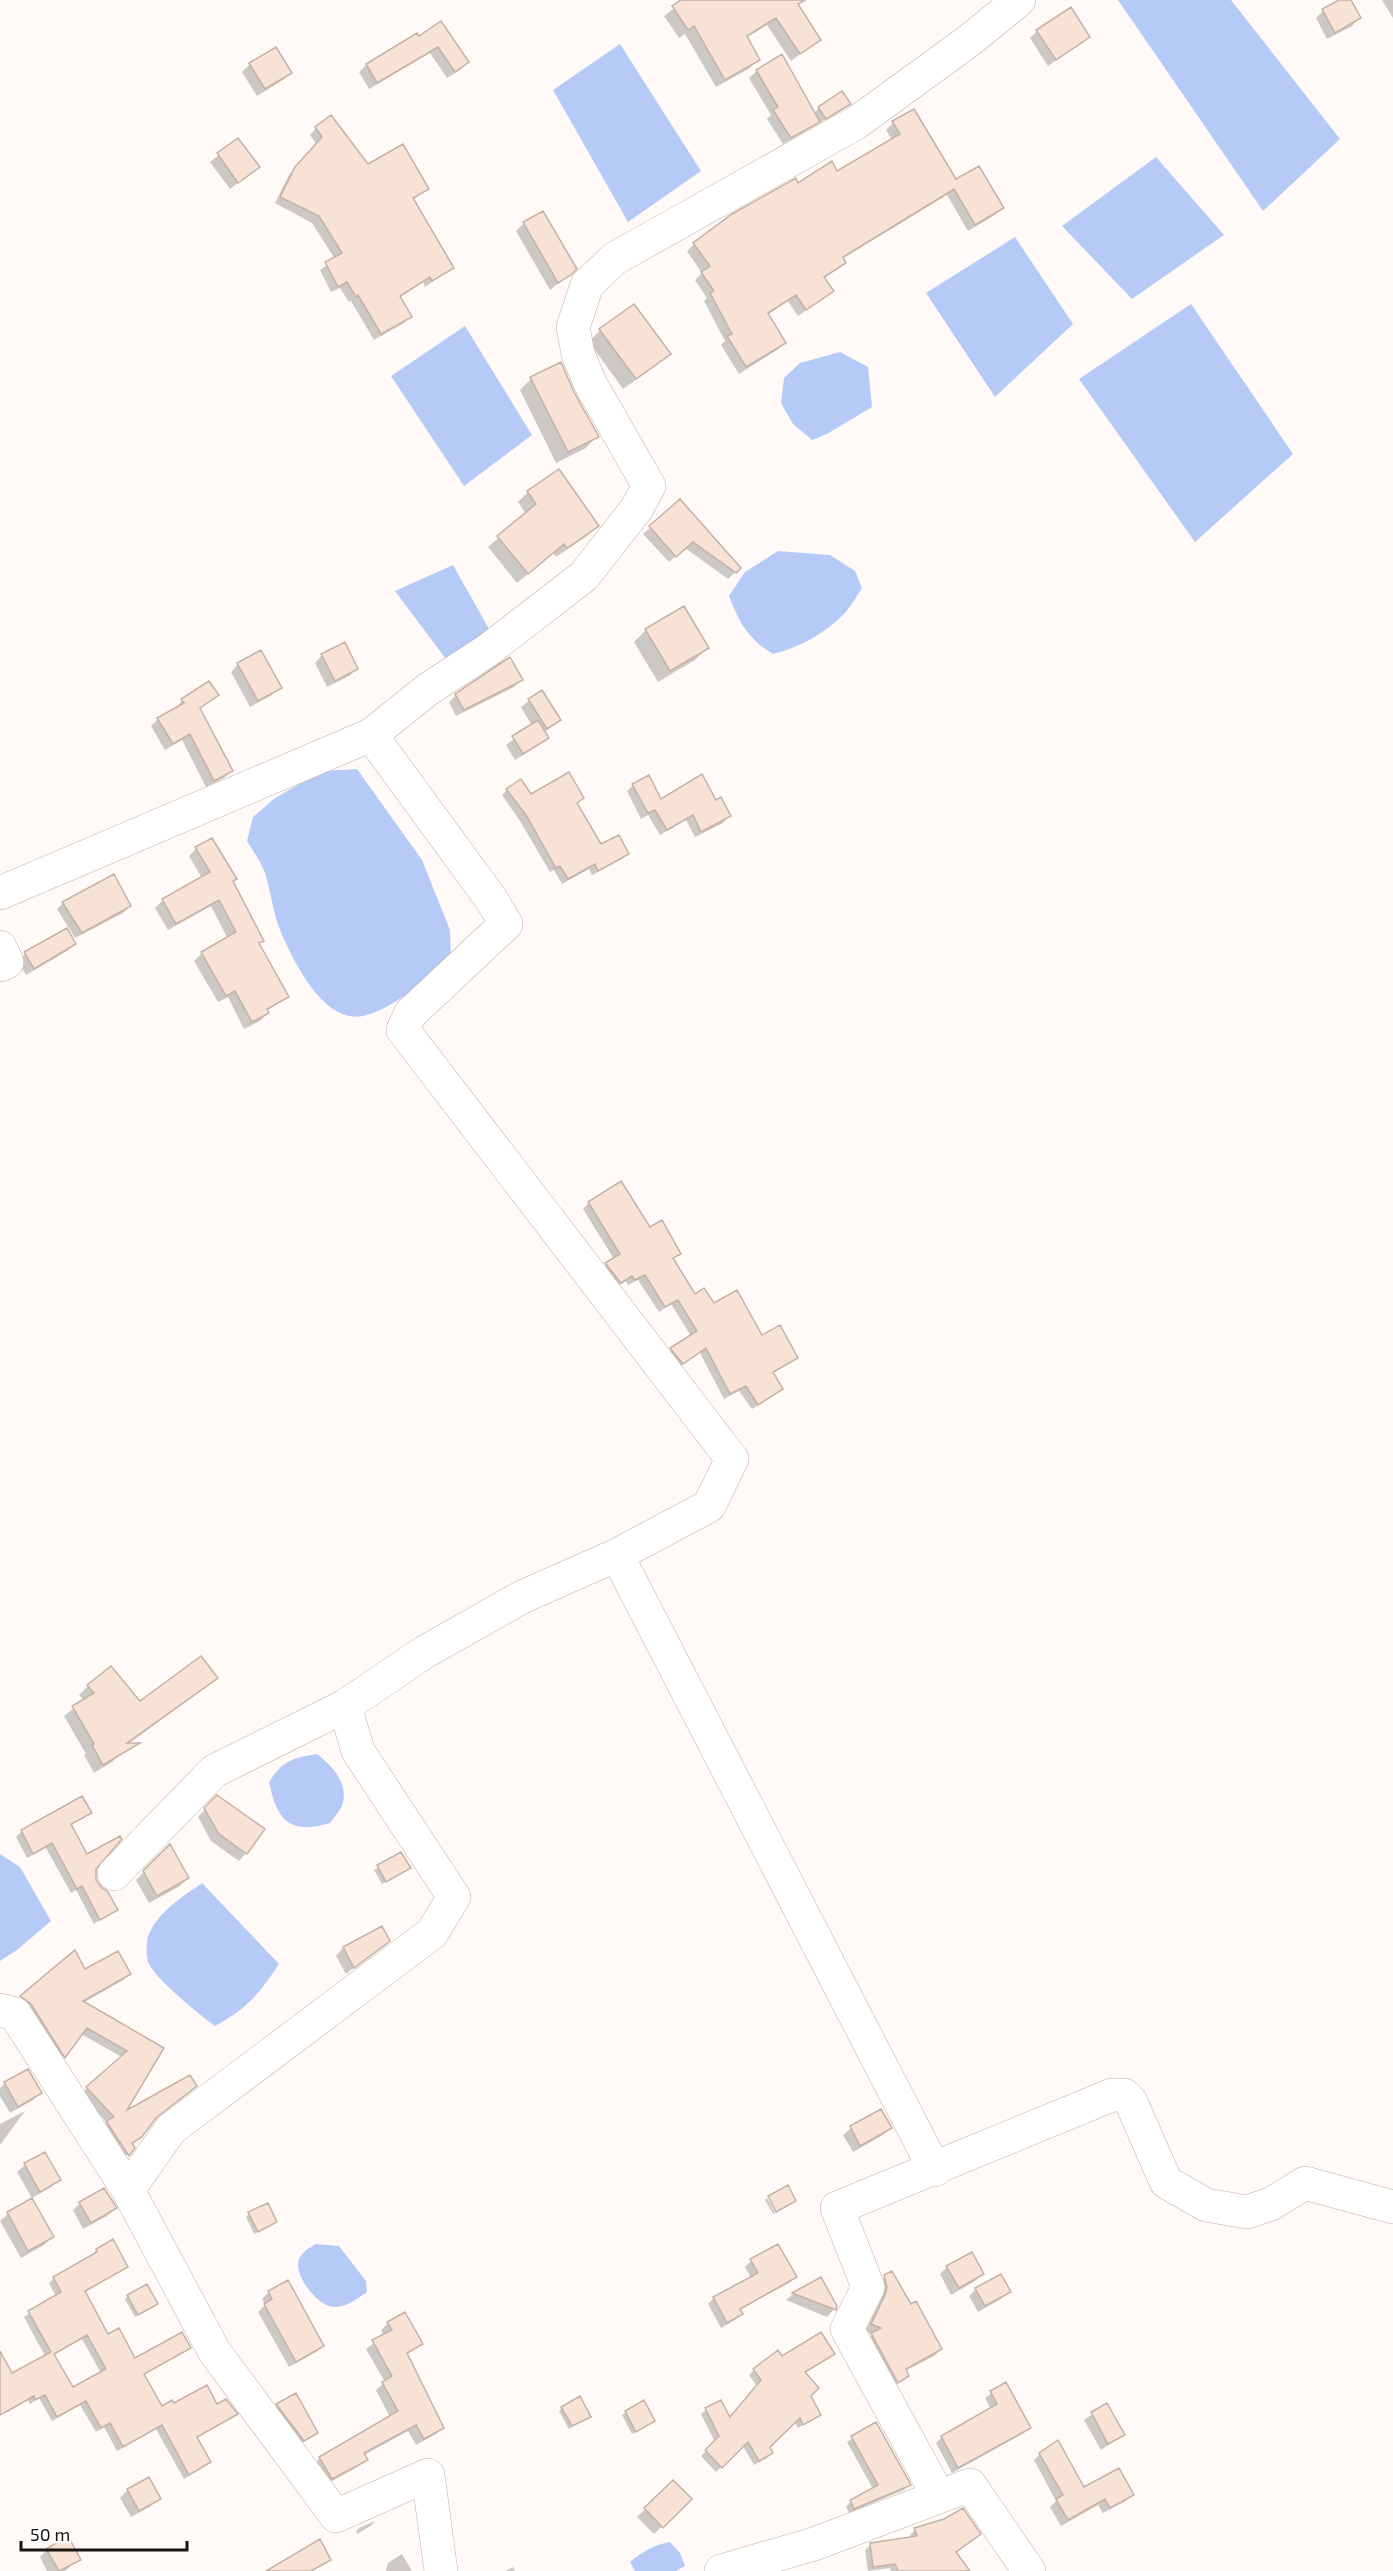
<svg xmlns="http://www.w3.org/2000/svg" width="1393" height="2571" font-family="'Exo 2',sans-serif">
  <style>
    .water { fill: #b6caf8 }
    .shadow { fill: #0003; fill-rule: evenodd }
    .building { fill: #f7e2d5; stroke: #c5b1a5; stroke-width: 1.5; fill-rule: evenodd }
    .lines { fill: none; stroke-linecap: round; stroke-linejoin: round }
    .minor-casing { stroke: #c2aea2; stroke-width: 34 }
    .minor { stroke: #fff; stroke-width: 33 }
  </style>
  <rect width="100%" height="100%" fill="#fffaf8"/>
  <path class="water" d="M1118 0H1231L1340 139 1263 211Z
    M620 44 701 171 628 222 553 90Z
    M1156 157 1224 235 1132 299 1062 226Z
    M1015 237 1073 324 995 397 926 293Z
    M1191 304 1293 454 1195 542 1079 379Z
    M465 326 532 435 464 486 391 376Z
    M840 352 868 367 872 407 827 434 812 440 793 424 781 403 784 378 800 363Z
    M778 551 830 555 855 571 862 588C856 597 850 608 843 615 824 634 798 648 773 654 748 639 739 622 729 596L745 572Z
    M453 565 489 629 452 667 395 591Z
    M357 769 422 860 450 930 451 960C428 978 392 1010 363 1016 323 1024 293 960 280 930 273 912 271 892 265 873 261 862 253 851 247 841L253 817 275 798 322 771Z
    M317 1754C331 1765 348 1782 343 1802 342 1809 334 1817 330 1823 290 1835 277 1821 269 1782 283 1760 293 1758 317 1754Z
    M0 1854 20 1867 51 1921 17 1950 0 1961Z
    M202 1883 279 1964C260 1993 246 2010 215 2026 201 2016 153 1977 148 1962 146 1956 146 1939 149 1934 159 1911 182 1897 202 1883Z
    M316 2244 339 2246 366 2281 367 2292C357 2299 347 2307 334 2307 318 2307 293 2275 299 2259 302 2252 310 2247 316 2244Z
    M670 2542 680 2553 685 2566 676 2571H635L630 2562C643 2551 654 2545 670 2542Z"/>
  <path class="shadow" d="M685 0H803L797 5 819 40 791 61 767 25 746 38 758 59 750 68 716 87 685 34 679 38 664 16Z
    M1342 0H1349L1359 18 1352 26 1327 39 1316 18 1323 11Z
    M1382 0H1393V18Z
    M441 23 467 62 460 70 447 78 430 53 369 89 359 72 366 65 418 38Z
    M1037 31 1089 37 1048 66 1030 38Z
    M275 49 290 72 283 80 257 96 242 72 250 64Z
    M757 71 814 113 819 108 849 104 841 111 783 144 767 119 771 115 749 78Z
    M893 123 956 181 1002 208 995 215 968 231 947 195 842 259 844 263 823 279 832 291 824 298 798 316 788 301 767 315 784 343 777 350 739 374 721 345 725 341 704 301 707 298 695 280 702 273 687 251 694 244 798 185 837 173 892 140 886 130Z
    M316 128 367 166 427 189 413 200 452 268 425 287 423 282 399 298 410 316 404 323 374 340 351 301 349 302 340 288 331 292 320 270 335 259 312 223 275 203 289 175 317 145 310 135Z
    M238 140 258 167 230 189 210 162Z
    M543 213 570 274 550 290 516 231 524 223Z
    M600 330 669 354 657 365 623 389 589 342Z
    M531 379 597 436 586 448 556 463 520 390Z
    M528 492 597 526 587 536 556 557 553 553 517 583 488 547 526 514 518 502Z
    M680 501 739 568 728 579 685 548 669 562 643 534Z
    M683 608 707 648 695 660 658 682 634 642 646 630Z
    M322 655 357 669 349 676 327 687 315 663Z
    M238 664 280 687 272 695 250 707 231 672Z
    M521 680 514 687 456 716 449 702 456 695Z
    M541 692 559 720 544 732 547 738 539 745 515 760 506 745 532 726 521 707Z
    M217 695 199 710 231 771 224 778 206 787 182 740 165 750 151 726 158 719 176 709 182 700Z
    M633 785 661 801 716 802 729 816 723 823 695 837 686 820 660 835 648 815 641 819 627 791Z
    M507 790 530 796 582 798 576 804 601 846 627 854 622 859 592 875 589 869 562 884 554 870 550 872 520 821 502 795Z
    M196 849 231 882 262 941 258 944 287 997 267 1011 268 1013 260 1021 244 1029 228 997 218 1002 194 961 202 953 228 939 211 906 168 930 155 908 163 900 202 878 189 856Z
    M63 903 130 906 123 913 75 938 57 909Z
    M75 944 67 951 26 975 18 961 25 954Z
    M589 1203 649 1229 679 1253 673 1260 694 1296 713 1305 796 1358 772 1374 781 1388 775 1394 752 1409 739 1391 724 1399 700 1353 676 1369 665 1355 691 1336 671 1304 659 1312 638 1280 628 1285 626 1281 614 1288 600 1270 614 1259 583 1209Z
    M216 1678 206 1687 120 1750 122 1753 112 1762 94 1773 84 1755 86 1754 64 1716 84 1700 79 1695 88 1686 139 1703Z
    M217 1797 246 1853 239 1861 211 1841 198 1817Z
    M82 1798 90 1813 70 1826 94 1868 95 1880 116 1909 94 1924 76 1890 71 1893 46 1848 27 1858 16 1837 21 1832Z
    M170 1847 187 1878 180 1886 149 1903 136 1880Z
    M401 1854 409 1868 382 1884 374 1870Z
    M381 1928 388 1941 346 1974 336 1956 343 1948Z
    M74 1952 85 1971 129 1974 123 1980 83 2003 162 2048 123 2114 141 2136 132 2145 133 2148 122 2161 101 2129 107 2123 81 2094 122 2057 81 2034 58 2063 15 2003Z
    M5 2083 41 2093 33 2100 10 2113 0 2096V2088Z
    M25 2111 0 2145V2124Z
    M881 2111 890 2128 883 2135 853 2152 843 2135 851 2128Z
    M25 2165 59 2180 51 2187 32 2198 17 2172Z
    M767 2198 775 2213 773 2214 765 2200Z
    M31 2200 52 2237 44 2245 21 2258 0 2221 8 2214Z
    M80 2203 115 2208 107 2216 83 2229 73 2210Z
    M249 2214 275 2221 254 2234 246 2217Z
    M96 2250 126 2267 84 2293 108 2336 134 2360 189 2347 143 2375 161 2408 174 2405 217 2406 236 2414 196 2438 210 2462 184 2479 156 2429 117 2451 104 2427 96 2432 80 2405 52 2421 39 2398 30 2404 28 2400 8 2412 0 2398V2382L45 2356 24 2317 56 2296 49 2283 54 2278 92 2257ZM82 2339 101 2373 72 2389 53 2355Z
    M751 2261 795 2277 789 2283 739 2310 741 2314 735 2320 721 2328 708 2304 714 2298 751 2278 745 2267Z
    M947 2267 982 2274 975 2281 951 2295 940 2274Z
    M885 2277 910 2306 941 2349 934 2356 905 2371 908 2376 890 2388 865 2341 873 2334 865 2331 879 2303 880 2295 877 2284Z
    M820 2279 834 2309 827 2317 786 2300 793 2294Z
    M976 2289 1009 2291 1001 2299 978 2312 969 2296Z
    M269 2292 322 2346 316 2352 289 2367 258 2312 265 2305 262 2299Z
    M128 2296 156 2304 135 2317 125 2299Z
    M388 2323 421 2344 406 2355 443 2427 436 2434 416 2445 408 2431 364 2455 366 2459 359 2466 325 2485 313 2465 320 2458 390 2417 376 2390 385 2382 366 2349 384 2336 381 2330Z
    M833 2354 804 2373 809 2396 819 2415 798 2428 794 2421 768 2447 772 2453 767 2458 754 2465 743 2446 716 2472 701 2456 715 2442 701 2414 706 2410 729 2419 757 2386 749 2375 754 2370 782 2358Z
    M1005 2384 1029 2427 1024 2433 952 2473 936 2443 942 2437 991 2409 985 2398Z
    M277 2405 316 2433 296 2447 270 2412Z
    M1106 2405 1123 2435 1101 2450 1084 2420Z
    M562 2408 589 2416 569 2429 559 2411Z
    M626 2412 653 2421 632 2434 622 2415Z
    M875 2424 909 2485 904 2490 849 2513 846 2506 851 2502 873 2489 847 2442Z
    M1040 2454 1083 2489 1132 2494 1126 2501 1103 2513 1098 2505 1061 2526 1050 2507 1056 2501 1034 2460Z
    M148 2479 159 2498 151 2506 131 2517 120 2498 128 2490Z
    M673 2482 690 2499 654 2534 637 2517Z
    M375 2521 372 2525 357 2534 356 2531 359 2528Z
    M915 2530 955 2553 963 2571H891L890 2568 868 2571 865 2550 870 2545 911 2538 910 2535Z
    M47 2550 79 2559 65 2571H47L40 2557Z
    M402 2554 412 2571H386L388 2563Z
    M513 2567 515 2571H506Z"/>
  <path class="building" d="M681 0H805L798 4 821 40 800 54 776 18 747 36 760 60 725 80 694 26 688 30 672 6Z
    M1339 0H1351L1361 18 1335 33 1322 9Z
    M1071 7 1090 37 1056 60 1036 30Z
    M441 21 469 62 455 72 438 47 377 83 366 64 417 33 419 36Z
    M276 47 292 73 265 89 249 63Z
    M782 54 820 122 791 138 773 110 778 107 756 70Z
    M842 91 851 104 826 119 818 107Z
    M914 109 956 179 979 166 1004 208 975 225 954 189 843 257 846 263 824 277 834 291 806 310 796 295 768 313 786 343 746 367 727 336 732 334 710 293 714 291 701 272 710 266 693 243 732 214 796 178 798 183 832 161 837 171 900 134 892 121Z
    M331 115 368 164 403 144 429 189 413 198 454 268 432 281 430 277 400 296 412 317 381 334 358 295 356 297 347 282 338 287 325 262 342 253 319 216 280 197 295 167 322 137 315 127Z
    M238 138 260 167 238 183 217 153Z
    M543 211 577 269 571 275 558 283 523 222Z
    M634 304 671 354 636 379 599 329Z
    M561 362 574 392 599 437 568 452 530 377Z
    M559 469 599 526 567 548 564 544 528 574 497 536 536 504 527 491Z
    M680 499 741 568 736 573 693 542 676 557 649 526Z
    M684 606 709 648 670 671 645 629Z
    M345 642 358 669 335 681 321 654Z
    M261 650 282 688 258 701 237 663Z
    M510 657 523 680 464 710 455 694Z
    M209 681 219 695 200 708 233 771 214 781 190 734 173 744 157 718 184 703 181 699Z
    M542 690 561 720 547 729 528 699Z
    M538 720 549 738 523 754 512 736Z
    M569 772 584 798 577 803 601 844 619 835 629 854 598 871 595 864 568 879 560 866 556 868 526 815 506 789 521 779 531 794Z
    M702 774 716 800 721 797 731 816 701 832 693 815 667 830 655 810 648 813 632 784 649 775 661 799Z
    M212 838 237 879 233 881 264 941 259 943 289 997 267 1009 269 1013 252 1022 235 991 226 996 201 952 236 932 219 900 176 924 162 899 210 872 195 847Z
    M114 874 131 906 82 933 62 902Z
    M67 928 76 944 34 969 24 952Z
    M621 1181 650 1227 662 1220 681 1254 673 1258 695 1294 704 1288 714 1303 737 1290 762 1335 780 1325 798 1358 773 1372 783 1389 758 1405 746 1386 730 1394 706 1348 683 1364 670 1348 697 1331 678 1300 665 1307 645 1275 635 1280 632 1276 621 1283 605 1263 620 1254 588 1202Z
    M201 1656 218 1678 127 1743H140L103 1765 92 1745 94 1744 72 1706 94 1693 87 1685 111 1666 140 1701Z
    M217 1795 265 1829 247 1854 219 1834 204 1808Z
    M82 1796 92 1813 71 1824 87 1854 120 1836 122 1839 96 1869V1880L101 1887 108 1892 118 1910 100 1920 82 1886 77 1889 52 1843 33 1854 21 1830Z
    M170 1844 189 1878 157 1896 143 1871Z
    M401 1852 411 1868 386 1882 377 1865Z
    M382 1926 390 1941 354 1968 343 1947Z
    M75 1950 85 1969 118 1951 131 1974 83 2001 164 2048 127 2110 190 2075 197 2086 156 2118 142 2137 132 2143 135 2148 129 2156 106 2121 114 2117 86 2087 127 2051 87 2028 65 2058 31 2004 20 1996Z
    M28 2069 42 2093 18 2107 4 2082Z
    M881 2109 892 2128 860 2146 850 2126Z
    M45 2152 61 2180 40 2192 24 2163Z
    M788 2185 796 2201 776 2212 768 2196Z
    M104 2188 117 2208 91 2223 79 2202Z
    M32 2198 54 2237 28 2251 7 2212Z
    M268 2203 277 2222 258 2232 248 2212Z
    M113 2239 128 2267 85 2291 108 2334 119 2328 135 2358 182 2332 191 2348 144 2374 162 2406 172 2400 174 2403 207 2385 217 2404 226 2399 238 2414 197 2437 211 2462 189 2475 162 2425 123 2447 110 2423 101 2428 86 2401 57 2417 45 2395 35 2400 34 2396 0 2415V2351L12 2373 51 2352 28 2311 61 2292 53 2277 97 2252 96 2249ZM87 2335 106 2369 73 2387 54 2354Z
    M778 2244 797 2277 740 2309 743 2314 727 2323 713 2297 758 2273 750 2259Z
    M972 2252 984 2274 959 2288 946 2266Z
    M892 2271 911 2304 916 2301 942 2349 906 2369 909 2376 898 2383 871 2333 881 2328 871 2324 885 2295 887 2287 884 2275Z
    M1001 2274 1011 2292 985 2306 975 2288Z
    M821 2277 837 2306 836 2310 792 2293Z
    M288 2280 324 2346 296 2362 264 2304 272 2299 268 2291Z
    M147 2284 158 2304 138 2315 127 2295Z
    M405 2312 423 2344 407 2353 444 2428 424 2439 416 2425 364 2453 368 2460 332 2479 319 2457 398 2411 382 2382 392 2376 372 2340 392 2330 387 2322Z
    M821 2332 835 2354 805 2372 819 2388 811 2396 821 2415 803 2425 800 2418 770 2447 773 2453 759 2461 748 2442 722 2468 705 2450 719 2436 705 2408 721 2400 730 2417 761 2380 753 2369 778 2350 782 2356Z
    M1006 2382 1031 2428 958 2468 941 2436 997 2404 990 2391Z
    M296 2393 318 2433 304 2441 276 2404Z
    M580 2396 591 2417 572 2426 561 2407Z
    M644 2400 655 2421 636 2432 625 2411Z
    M1107 2403 1125 2435 1108 2444 1091 2412Z
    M876 2422 911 2485 854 2509 850 2500 878 2485 851 2436Z
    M1058 2440 1084 2487 1119 2468 1134 2495 1110 2508 1105 2499 1068 2520 1056 2499 1063 2495 1039 2453Z
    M149 2477 161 2499 139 2511 127 2489Z
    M673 2480 692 2499 663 2528 644 2508Z
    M963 2508 981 2534 956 2552 970 2571H898L895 2564 873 2567 870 2543 917 2536 914 2528 944 2519Z
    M68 2536 81 2560 59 2571 46 2549Z
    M320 2539 331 2560 311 2571H266Z"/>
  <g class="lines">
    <g class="minor-casing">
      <path id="minor" d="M0 893 371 735 427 690 488 650 584 576 637 508 649 486 590 383 578 354 573 327 587 285 614 259 856 123 970 40 1019 0
        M0 947 7 962 0 965
        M617 1555 935 2170
        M345 1706 358 1751 454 1897 432 1933 171 2129 128 2190 214 2351 336 2516 428 2475 441 2571
        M114 1874 214 1771 345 1706 423 1653 522 1597 617 1555 709 1506 732 1459 403 1030 410 1014 506 924 491 899 371 735
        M0 2010 15 2014 128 2190
        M939 2497 847 2329 868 2287 837 2208 1112 2095H1124L1131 2102 1166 2182 1206 2205 1247 2212 1271 2204 1305 2183 1393 2207
        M721 2571 814 2544 970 2485 1029 2571"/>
    </g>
    <use href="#minor" class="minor"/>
  </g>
  <path d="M21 2541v9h166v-9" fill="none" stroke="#1b1410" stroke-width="3"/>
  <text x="30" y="2541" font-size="18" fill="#1b1410" stroke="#ffffff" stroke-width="4.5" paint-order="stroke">50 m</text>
</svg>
